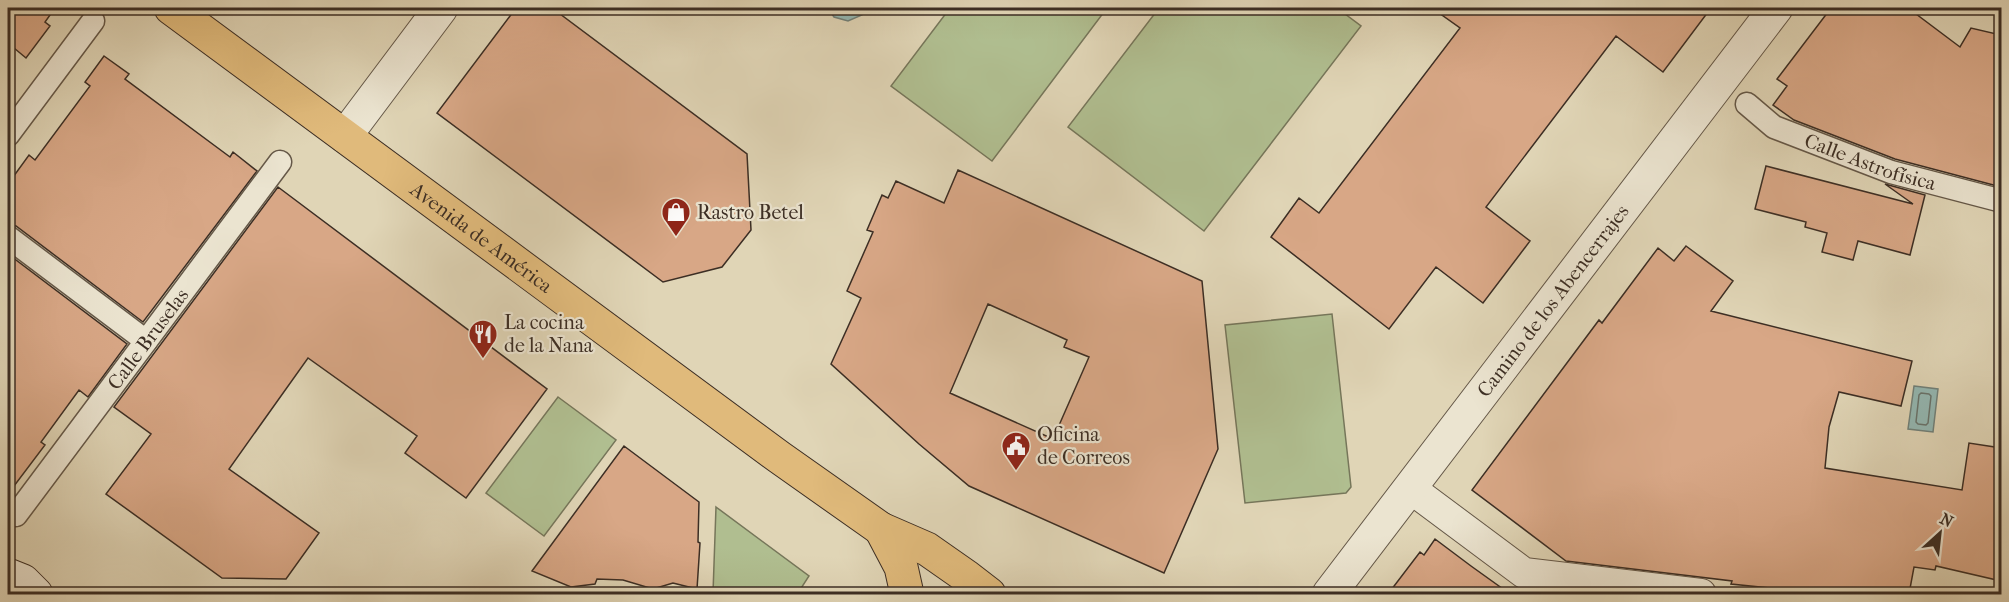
<svg xmlns="http://www.w3.org/2000/svg" width="2009" height="602" font-family="'IM FELL French Canon',serif">
  <style>
    .green { fill: #b0be90; stroke: #76765a; stroke-width: 1.5 }
    .water { fill: #94b8b3; stroke: #71817a; stroke-width: 1.5 }
    .lines { fill: none; stroke-linecap: round; stroke-linejoin: round }
    .shore { stroke: #68736c; stroke-width: 1.5 }
    .building { fill: #d8a786; stroke: #3c2e24; stroke-width: 1.5; fill-rule: evenodd }
    .pedestrian-casing { stroke: #655848; stroke-width: 25 }
    .minor-casing { stroke: #655848; stroke-width: 32 }
    .tertiary-casing { stroke: #655848; stroke-width: 35 }
    .secondary-casing { stroke: #3c2e24; stroke-width: 35 }
    .primary-casing { stroke: #3c2e24; stroke-width: 35 }
    .pedestrian { stroke: #ebe4d0; stroke-width: 22 }
    .minor { stroke: #ebe4d0; stroke-width: 30 }
    .tertiary { stroke: #ebe4d0; stroke-width: 33 }
    .secondary { stroke: #ebe4d0; stroke-width: 33 }
    .primary { stroke: #e0ba7b; stroke-width: 33 }
    .labels { text-anchor: middle; dominant-baseline: central; stroke-width: 4.5; stroke-linejoin: round; paint-order: stroke }
    .street-label { font-size: 20px; fill: #3c2e24; stroke: #ebe4d0 }
    .poi-label { font-size: 20px; fill: #3c2e24; stroke: #ebe4d0; text-anchor: start }
  </style>
  <rect width="100%" height="100%" fill="#e0d5b6"/>
  <filter id="stains"><feTurbulence type="fractalNoise" baseFrequency=".00333" numOctaves="4"/><feColorMatrix values="0 0 0 0 .2 0 0 0 0 .09 0 0 0 0 .02 0 0 0 .5 -.17"/></filter>
  <radialGradient id="worn" r=".72"><stop offset=".6" stop-color="#630" stop-opacity="0"/><stop offset="1" stop-color="#630" stop-opacity=".3"/></radialGradient>
  <path class="green" d="M950 8H1107L992 161 891 86Z
    M1159 8H1337L1361 26 1204 231 1068 127Z
    M1332 314 1351 487 1346 493 1245 503 1225 325Z
    M558 397 616 440 544 536 486 493Z
    M716 507 809 576 798 593H713Z"/>
  <path class="water" d="M828 8H868L862 15 848 21 834 17Z
    M1914 386 1938 389 1933 432 1908 429Z"/>
  <g class="lines">
    <path class="shore" d="M1921 393 1929 394 1931 396 1928 423 1926 425 1918 424 1916 422 1919 395Z"/>
  </g>
  <path class="building" d="M8 8H55L45 22 50 26 26 58 8 43Z
    M516 8H552L747 154 751 230 722 267 663 282 437 113Z
    M1432 8H1711L1663 72 1616 36 1486 207 1530 241 1483 303 1436 267 1389 329 1271 237 1299 198 1319 213 1460 28Z
    M1831 8H1908L1960 47 1971 28 2001 35V187L1895 159 1794 120 1773 105 1787 86 1777 79Z
    M104 56 129 74 125 79 230 157 233 152 257 171 143 322 16 226 8 224V184L29 155 35 160 90 86 85 82Z
    M1766 166 1913 204 1885 184 1925 195 1910 255 1858 241 1853 260 1822 252 1827 233 1805 227 1806 222 1755 209Z
    M958 170 1202 281 1218 449 1164 573 969 486 919 444 831 364 861 298 847 291 873 232 867 230 882 195 888 198 896 181 944 203ZM988 304 1067 340 1064 347 1089 357 1053 439 950 393Z
    M278 187 547 389 466 498 405 453 417 436 308 358 229 469 319 533 286 579 222 578 106 494 151 434 114 407Z
    M1686 246 1733 281 1711 311 1912 361 1901 406 1839 392 1829 427 1825 468 1962 490 1969 443 2001 448V581L1936 566 1935 570 1914 567 1909 594H1828L1731 584 1732 581 1566 561 1472 490 1599 320 1602 323 1658 248 1674 261Z
    M8 254 127 344 88 397 79 390 41 442 45 445 8 494Z
    M624 446 699 502 698 542 700 543 697 589 673 583 653 589 623 580 597 579 595 584 571 587 532 571Z
    M1435 539 1471 566 1510 594H1388L1420 552 1424 555Z"/>
  <g class="lines">
    <g class="pedestrian-casing">
      <g id="pedestrian">
        <path id="s1" d="M1747 104 1774 127 1891 172 2002 201"/>
        <path d="M8 135 93 21"/>
        <path d="M8 237 146 341"/>
        <path id="s2" d="M16 515 280 162"/>
      </g>
    </g>
    <g class="minor-casing">
      <path id="minor" d="M1410 488 1524 573 1701 594"/>
    </g>
    <g class="tertiary-casing">
      <g id="tertiary">
        <path d="M345 136 441 8"/>
        <path id="s3" d="M1329 594 1776 8"/>
      </g>
    </g>
    <g class="secondary-casing">
      <path id="secondary" d="M8 575 23 581 36 594"/>
    </g>
    <g class="primary-casing">
      <g id="primary">
        <path id="s4" d="M171 8 779 457 881 529 927 549 967 577 989 594"/>
        <path d="M881 529 901 567 907 594"/>
      </g>
    </g>
    <use href="#pedestrian" class="pedestrian"/>
    <use href="#minor" class="minor"/>
    <use href="#tertiary" class="tertiary"/>
    <use href="#secondary" class="secondary"/>
    <use href="#primary" class="primary"/>
  </g>
  <defs>
    <g id="shop-pin" transform="scale(1.5)"><path d="M0 17L-7.5 6A9.5 9.5 0 1 1 7.5 6Z" fill="#8f2418" stroke="#ebe4d0"/><path d="M-5-2.5h2.3a2.7 3.5 0 0 1 5.4 0H5L5.5 6h-11ZM-1.5-2.5h3a1.5 2.3 0 0 0-3 0Z" fill="#fff"/></g>
    <g id="restaurant-pin" transform="scale(1.5)"><path d="M0 17L-7.5 6A9.5 9.5 0 1 1 7.5 6Z" fill="#8f2418" stroke="#ebe4d0"/><path d="M-5-6h1v4h1v-4h1v4h1v-4h1v5L-1.5 .5V6h-2V.5L-5-1ZM5-6V6H3V1.5H1.5Q1.5-4 5-6Z" fill="#fff"/></g>
    <g id="civic-pin" transform="scale(1.5)"><path d="M0 17L-7.5 6A9.5 9.5 0 1 1 7.5 6Z" fill="#8f2418" stroke="#ebe4d0"/><path d="M-.6-6.5H3V-4.5H.6V-3L4-1V1h2V6H-6V1h2V-1L-.6-3ZM-1.2 2.5V6h2.4V2.5Z" fill="#fff"/></g>
  </defs>
  <g fill-rule="evenodd">
    <use href="#shop-pin" x="676" y="212"/>
    <use href="#restaurant-pin" x="483" y="334"/>
    <use href="#civic-pin" x="1016" y="446"/>
  </g>
  <g class="labels">
    <g class="street-label">
      <text stroke="none"><textPath href="#s1" startOffset="138">Calle Astrofísica</textPath></text>
      <text stroke="none"><textPath href="#s4" startOffset="386">Avenida de América</textPath></text>
      <text stroke="none"><textPath href="#s3" startOffset="369">Camino de los Abencerrajes</textPath></text>
      <text stroke="none"><textPath href="#s2" startOffset="220">Calle Bruselas</textPath></text>
    </g>
    <g class="poi-label">
      <text x="697" y="212">Rastro Betel</text>
      <text x="504" y="322">La cocina<tspan x="504" dy="23">de la Nana</tspan></text>
      <text x="1037" y="434">Oficina<tspan x="1037" dy="23">de Correos</tspan></text>
    </g>
  </g>
  <rect width="2009" height="602" fill="none" stroke="#e0d5b6" stroke-width="30"/>
  <rect x="9" y="9" width="1991" height="584" fill="none" stroke="#3c2e24" stroke-width="3"/>
  <rect x="15" y="15" width="1979" height="572" fill="none" stroke="#3c2e24" stroke-width="1.5"/>
  <g transform="translate(1940 533) rotate(27)" stroke="#ebe4d0" stroke-width="4.5" paint-order="stroke">
  <path d="M0-4.5L10 22L0 15L-10 22Z" fill="#3c2e24"/>
  <text y="-9" font-size="16" font-weight="bold" text-anchor="middle" fill="#3c2e24">N</text>
  </g>
  <rect width="100%" height="100%" filter="url(#stains)"/>
  <rect width="100%" height="100%" fill="url(#worn)"/>
</svg>
